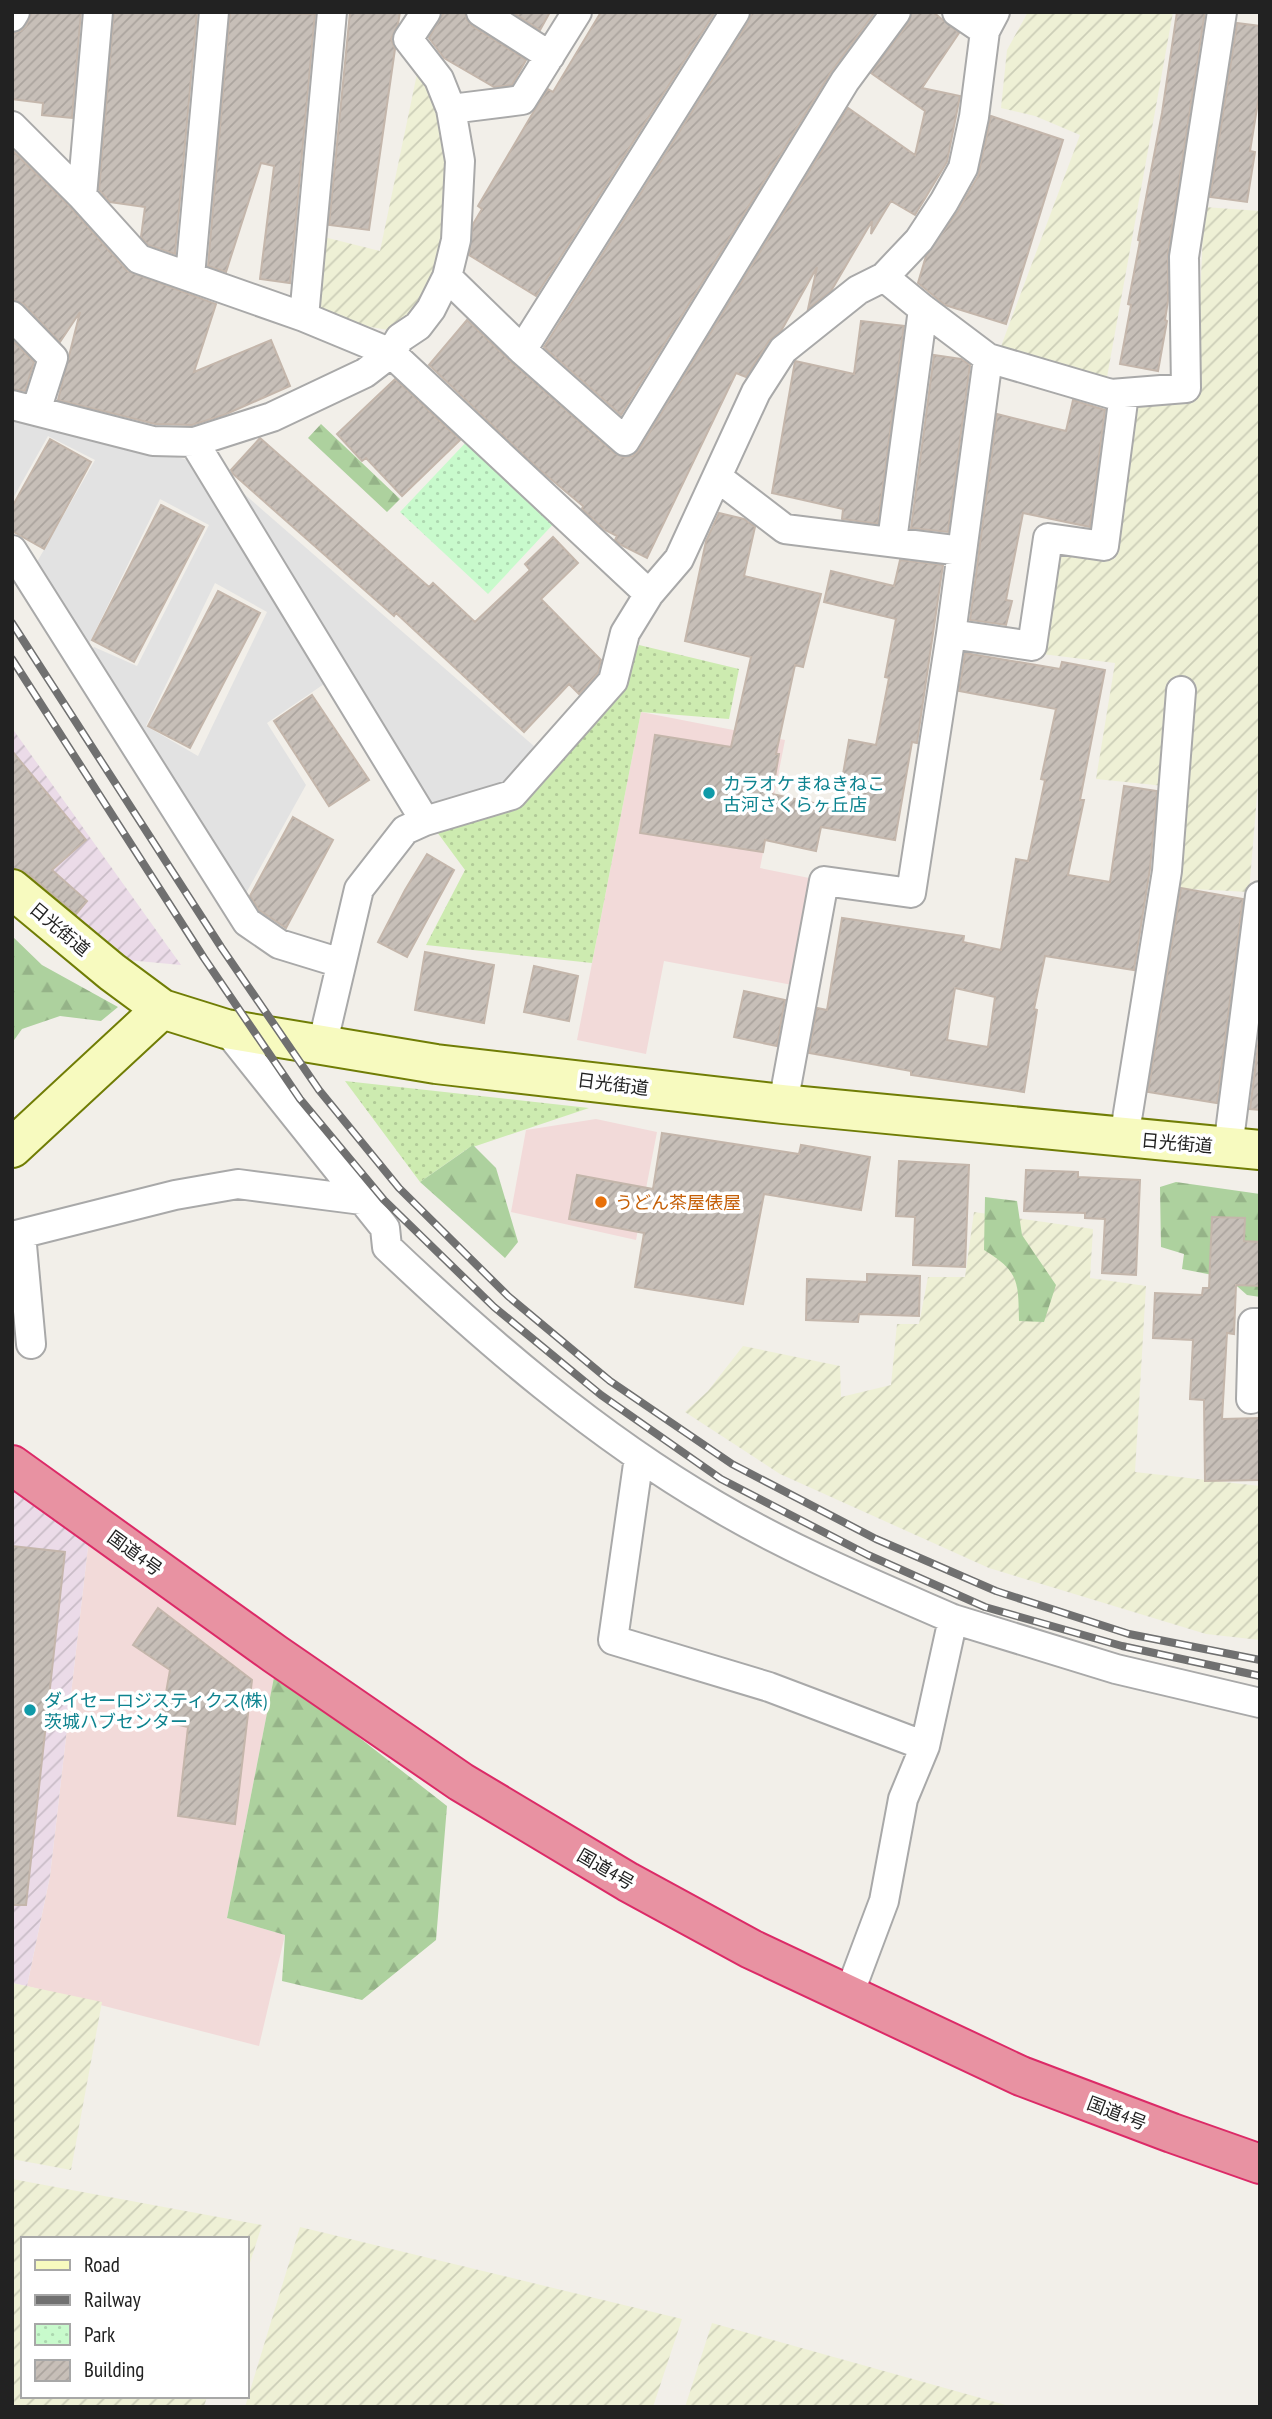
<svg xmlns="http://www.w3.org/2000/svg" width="1272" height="2419" font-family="'PT Sans Narrow','Noto Sans JP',sans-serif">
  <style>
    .commercial { fill: #f2dad9 }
    .industrial { fill: url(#industrial-furrows) }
    .farmland { fill: url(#farmland-furrows) }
    .grass { fill: url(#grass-dots) }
    .forest { fill: url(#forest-firs) }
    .park { fill: url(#park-dots) }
    .parking { fill: #e2e2e2; fill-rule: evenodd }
    .building { fill: url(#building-hatch); stroke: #c4b6ab; stroke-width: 2; fill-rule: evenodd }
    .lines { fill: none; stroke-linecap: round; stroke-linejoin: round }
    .street-casing { stroke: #a9a9a9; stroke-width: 32 }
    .secondary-casing { stroke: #707d05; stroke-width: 42 }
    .highway-casing { stroke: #dc2a67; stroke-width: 42 }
    .street { stroke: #fff; stroke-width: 28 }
    .secondary { stroke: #f7fabf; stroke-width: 38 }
    .highway { stroke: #e892a2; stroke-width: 38 }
    .rail-casing { stroke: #707070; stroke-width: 8 }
    .rail { stroke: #fff; stroke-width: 5; stroke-dasharray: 16; stroke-linecap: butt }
    .culture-dot { fill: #0f9aa8; stroke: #fff; stroke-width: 2.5 }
    .food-dot { fill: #e8710a; stroke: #fff; stroke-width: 2.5 }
    .labels { text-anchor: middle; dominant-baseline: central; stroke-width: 7; stroke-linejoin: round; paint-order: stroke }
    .culture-label { font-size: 18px; fill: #0d838f; stroke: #fff; text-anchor: start }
    .street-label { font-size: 18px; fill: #222; stroke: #fff }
    .food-label { font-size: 18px; fill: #c56008; stroke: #fff; text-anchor: start }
  </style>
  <defs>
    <pattern id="industrial-furrows" width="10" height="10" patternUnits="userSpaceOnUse" patternTransform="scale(1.75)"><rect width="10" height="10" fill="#ebdbe8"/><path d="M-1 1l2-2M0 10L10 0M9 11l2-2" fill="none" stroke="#c9bcc7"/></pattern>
    <pattern id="farmland-furrows" width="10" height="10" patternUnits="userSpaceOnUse" patternTransform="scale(1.75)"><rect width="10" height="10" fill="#eef0d5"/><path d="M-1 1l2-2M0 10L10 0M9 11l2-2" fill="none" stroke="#ccceb7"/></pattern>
    <pattern id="grass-dots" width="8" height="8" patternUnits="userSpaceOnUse" patternTransform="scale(1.75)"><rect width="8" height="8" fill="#cdebb0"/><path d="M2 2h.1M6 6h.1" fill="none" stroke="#b0c997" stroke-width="1.8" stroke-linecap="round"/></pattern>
    <pattern id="forest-firs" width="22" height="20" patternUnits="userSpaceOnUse" patternTransform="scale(1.75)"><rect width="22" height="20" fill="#add19e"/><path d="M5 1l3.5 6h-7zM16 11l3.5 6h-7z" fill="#95b388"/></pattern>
    <pattern id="park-dots" width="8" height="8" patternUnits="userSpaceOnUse" patternTransform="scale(1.75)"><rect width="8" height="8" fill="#c8facc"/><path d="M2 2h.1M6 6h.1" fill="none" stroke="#acd6af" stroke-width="1.8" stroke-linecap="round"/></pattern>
    <pattern id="building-hatch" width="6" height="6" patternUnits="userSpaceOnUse" patternTransform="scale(1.75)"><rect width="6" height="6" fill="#c7bfb8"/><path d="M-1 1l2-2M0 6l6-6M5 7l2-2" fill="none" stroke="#aba49e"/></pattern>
  </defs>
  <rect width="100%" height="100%" fill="#f2efe9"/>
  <path class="commercial" d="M641 712 785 740 760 868 824 881 803 987 664 961 646 1054 577 1040Z
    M596 1119 657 1132 636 1240 511 1212 526 1130Z
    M89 1538 275 1672 227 1918 285 1935 259 2046 27 1986 50 1876Z"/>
  <path class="industrial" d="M12 728 181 965 127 960 12 882Z
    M12 1485 89 1538 50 1876 27 1986 12 1983Z"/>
  <path class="farmland" d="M1028 12H1173L1107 377 1000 349 1080 135 1035 116 1001 108 1007 50Z
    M418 69 439 102 448 175 442 236 428 299 410 320 388 330 359 325 329 315 313 304 320 236 380 251Z
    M1204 207 1260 211V760L1249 892 1174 888 1184 788 1096 779 1115 663 1042 654 1058 554 1115 559 1132 407 1196 395Z
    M974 1212 1093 1229 1090 1278 1146 1286 1135 1472 1260 1486V1640L1206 1634 989 1568 780 1474 685 1412 708 1391 743 1346 840 1366 841 1397 891 1385 897 1324H919L928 1277H965Z
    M12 1983 102 2002 71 2170 12 2159Z
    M12 2179 262 2225 247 2272V2239H23V2396H207L204 2407H12Z
    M300 2227 682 2319 653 2407H245Z
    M712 2323 1013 2407H685Z"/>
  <path class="grass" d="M639 645 739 669 729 719 641 712 592 963 426 945 465 870 437 832 527 800 620 693Z
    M345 1081 589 1108 467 1149 420 1182Z"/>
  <path class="forest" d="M321 424 400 499 387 512 308 438Z
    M12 936 42 965 118 1007 101 1021 60 1016 22 1029 12 1043Z
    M473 1145 496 1168 518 1242 505 1258 420 1182Z
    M1176 1182 1260 1194V1297L1247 1295 1228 1278 1182 1269 1184 1254 1161 1247 1160 1187Z
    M985 1197 1017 1201 1022 1235 1056 1285 1044 1322 1019 1321C1018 1282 1020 1272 984 1250Z
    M275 1672 447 1806 436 1940 362 2000 282 1981 285 1935 227 1918Z"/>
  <path class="park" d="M470 438 557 520 488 594 400 512Z"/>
  <path class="parking" d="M12 413 192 461 324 684 267 723 306 785 245 895 145 731 138 742 87 656 94 647 137 666 209 525 160 499 85 652 33 569 95 460 48 436 12 500ZM215 583 267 612 198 756 146 726Z
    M220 473 535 747 505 785 427 807Z"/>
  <path class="building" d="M32 12H81L72 118 42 115 43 103 12 99V34L21 31 26 26Z
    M114 12H197L175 254 148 245 141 237 145 207 110 202 99 190Z
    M230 12 315 14 290 283 260 279 274 166 261 163 226 272 208 266Z
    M350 12H400L398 24 391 39 395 49 369 230 329 225Z
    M444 12H465L467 20 472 26 526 60 512 85 494 87 444 58 429 38Z
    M512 12H550L540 30Z
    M601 12H715L536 296 469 255 473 224 482 209 478 206 534 111 548 89 553 92Z
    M752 12H875L831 72 621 415 544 347 749 21Z
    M912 12H933L959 33 922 88 960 96 947 162 915 215 891 201 871 234 872 221 831 291 808 309 817 267 781 331 769 341 746 377 736 373 647 558 621 545 615 540 617 536 605 530 582 509 583 506 540 470 429 365 467 320 511 362 614 453 623 457 633 456 639 450 848 108 915 155 925 111 871 73 909 22Z
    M1177 12H1205L1168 254V301L1165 320 1167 321 1158 371 1120 364 1131 305 1128 304 1140 241 1138 240 1162 113Z
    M1237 23 1260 26V90L1250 151 1255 152 1247 202 1210 197Z
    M991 116 1063 140 1006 324 945 305 918 283 926 256 958 211 978 176Z
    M12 150 70 207 127 271 216 304 194 372 271 340 290 386 224 415 192 425 155 424 58 400 80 312 60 342 24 304 12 299Z
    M861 321 904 326 878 524 842 519 843 509 772 493 795 361 854 374Z
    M12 340 34 362 25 391 12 389Z
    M934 355 961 359 970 365 948 532 911 528Z
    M395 379 460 440 402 496 366 458 362 461 337 434Z
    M1073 400 1105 410 1090 527 1023 513 1006 600 1012 601 1006 625 970 620 997 414 1066 431Z
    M260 438 429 587 433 583 475 622 530 570 525 564 553 537 578 563 541 599 601 660 598 673 579 694 569 684 524 732 396 613 394 616 233 474 231 470Z
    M50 439 91 462 44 549 12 531V507Z
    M161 505 204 527 134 662 92 640Z
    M719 513 744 519 755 527 744 576 821 594 803 667 795 665 776 754H779L772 794 837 808 849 740 876 745 889 678 885 677 896 619 824 602 831 571 894 586 900 560 943 565 917 743 912 742 895 840 821 827 816 851 765 840 763 852 640 833 655 735 731 747 751 657 685 641 706 541Z
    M218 591 260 613 190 748 148 726Z
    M965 653 1060 669 1062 662 1105 670 1080 800H1084L1068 875 1110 882 1124 786 1157 791 1150 869 1134 970 1045 956 1034 1009 1037 1010 1024 1092 911 1075V1071L809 1053 817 1008 827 1010 842 918 964 936 963 942 1001 950 1016 859 1028 861 1045 780 1041 779 1056 709 959 691ZM955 988 995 997 988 1047 947 1040Z
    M312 695 369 780 329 806 274 721Z
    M12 751 86 840 52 870 87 901 76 914 26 872 12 868Z
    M293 817 333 840 286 928 259 910 250 896Z
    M427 854 454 870 407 957 378 942 405 890Z
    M1181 888 1243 899 1217 1103 1148 1092Z
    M425 952 494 965 484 1023 415 1010Z
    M534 966 578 976 569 1021 524 1012Z
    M744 991 785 1000 777 1046 734 1037Z
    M1260 1030V1110L1250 1109Z
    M662 1133 799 1154 801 1145 870 1157 861 1210 764 1194 743 1304 635 1287 644 1233 569 1219 577 1175 653 1189Z
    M899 1161 969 1165 965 1267 913 1265 915 1217 896 1216Z
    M1026 1170 1078 1172V1177L1140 1180 1136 1275 1102 1273 1105 1219 1085 1218V1213L1024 1211Z
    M1212 1217 1245 1218 1244 1241 1260 1242V1286L1236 1285 1234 1334 1227 1333 1222 1419 1260 1418V1480L1205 1481 1204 1400 1190 1399 1193 1340 1153 1338 1155 1293 1202 1295 1203 1288H1209Z
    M867 1274 920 1276 919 1316 859 1314 858 1322 806 1320 807 1279 867 1282Z
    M12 1546 65 1552 26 1905H12Z
    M158 1608 252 1680 235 1824 178 1816 188 1727 161 1721 170 1670 133 1645Z"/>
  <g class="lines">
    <g class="street-casing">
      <path id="street" d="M426 12 408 39 439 79 451 109
        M481 12 550 56
        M577 12 522 100 451 109 460 161 456 240 447 277 522 350 625 441 845 81 896 12
        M957 12 985 31
        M12 17 15 12
        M12 126 82 196 139 259 304 317 391 353 649 594
        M82 196 98 12
        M190 276 214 12
        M884 277 923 309 988 358 1111 394 1186 388 1184 257 1222 12
        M12 316 53 358 36 411
        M304 317 332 12
        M522 350 735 12
        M12 405 153 441 194 442 272 417 365 373 391 353 400 338 418 326 431 309 447 277
        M194 442 425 821
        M717 477 785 529 962 551
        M892 541 923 309
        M12 550 247 922 279 944 341 963
        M951 634 1032 646 1048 538 1104 546 1124 394
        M226 1029 385 1228 387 1247C487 1342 595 1435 715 1505 791 1550 873 1584 953 1619L925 1746 903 1799 884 1901 848 1997
        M322 1046 359 889 405 830 425 821 512 795 613 681 625 633 649 594 679 559 756 392 783 350 858 290 884 277 919 240 944 202 963 168 974 117 985 31 995 12
        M783 1104 824 881 911 893 951 634 988 358
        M1124 1138 1167 871 1181 691
        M1228 1148 1260 896
        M21 1234 31 1344
        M12 1236 175 1195 238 1184 362 1200
        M1251 1399 1253 1323H1260
        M639 1457 613 1640 769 1687 925 1746
        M953 1619 1116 1669 1260 1703"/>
    </g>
    <g class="secondary-casing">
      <path id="secondary" d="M12 889 112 972 162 1009 226 1029 436 1064 783 1104 1260 1150
        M12 1148 162 1009"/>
    </g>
    <g class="highway-casing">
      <path id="highway" d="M12 1465 275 1654 461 1782 628 1882 751 1949 1021 2076 1172 2133 1260 2164"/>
    </g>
    <use href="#street" class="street"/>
    <use href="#secondary" class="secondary"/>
    <use href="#highway" class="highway"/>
    <g class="rail-casing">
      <path id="rail" d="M12 623 221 947 319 1090 399 1188 508 1296 610 1381 732 1464 876 1539 996 1591 1129 1634 1260 1660
        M12 659 204 958 300 1099 384 1200 494 1307 601 1395 721 1479 868 1555 985 1607 1122 1646 1260 1676"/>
    </g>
    <use href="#rail" class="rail"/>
  </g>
  <g class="culture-dot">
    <circle cx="709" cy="793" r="7"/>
    <circle cx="30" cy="1710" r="7"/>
  </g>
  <circle class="food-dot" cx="601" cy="1202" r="7"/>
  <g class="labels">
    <g class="culture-label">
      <text x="723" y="783">カラオケまねきねこ<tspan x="723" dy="21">古河さくらヶ丘店</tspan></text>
      <text x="44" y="1700">ダイセーロジスティクス(株)<tspan x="44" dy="21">茨城ハブセンター</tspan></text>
    </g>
    <g class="street-label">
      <text transform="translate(60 929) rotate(40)">日光街道</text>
      <text transform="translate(613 1084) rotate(7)">日光街道</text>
      <text transform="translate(1177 1143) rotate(5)">日光街道</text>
      <text transform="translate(135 1553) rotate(36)">国道4号</text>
      <text transform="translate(606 1869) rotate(30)">国道4号</text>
      <text transform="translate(1117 2113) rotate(21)">国道4号</text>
    </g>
    <g class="food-label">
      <text x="615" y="1202">うどん茶屋俵屋</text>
    </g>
  </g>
  <rect width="1272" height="2419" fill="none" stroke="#222222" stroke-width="28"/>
  <rect x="21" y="2237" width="228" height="161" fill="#ffffff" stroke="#a7a7a7" stroke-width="2"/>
  <rect x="35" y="2260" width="35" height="10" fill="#f7fabf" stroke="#a7a7a7" stroke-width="2"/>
  <text x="84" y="2272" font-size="21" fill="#222222">Road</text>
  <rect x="35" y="2295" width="35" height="10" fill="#707070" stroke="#a7a7a7" stroke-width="2"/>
  <text x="84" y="2307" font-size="21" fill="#222222">Railway</text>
  <rect x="35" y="2324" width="35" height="21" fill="url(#park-dots)" stroke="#a7a7a7" stroke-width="2"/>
  <text x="84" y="2342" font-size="21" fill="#222222">Park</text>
  <rect x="35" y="2360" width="35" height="21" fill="url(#building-hatch)" stroke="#a7a7a7" stroke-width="2"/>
  <text x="84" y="2377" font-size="21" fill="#222222">Building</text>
</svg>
